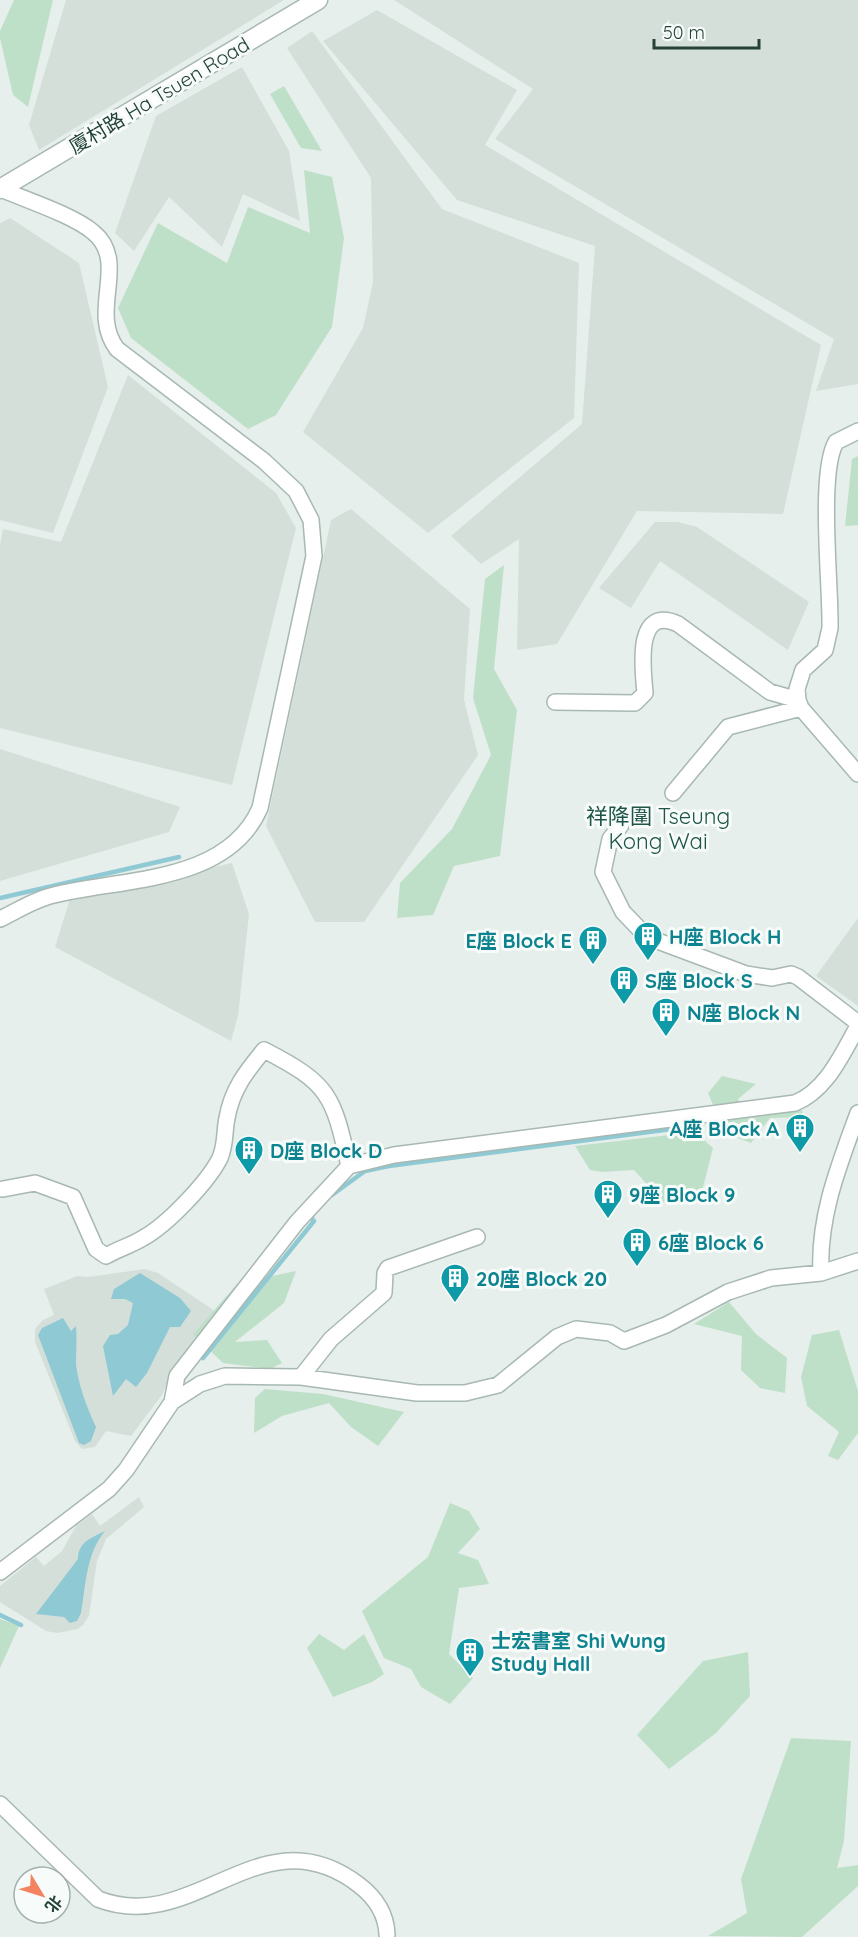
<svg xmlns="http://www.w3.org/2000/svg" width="858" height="1937" font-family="Quicksand,'Noto Sans SC',sans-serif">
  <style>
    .built { fill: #d4dfda }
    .green { fill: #bfe0c8 }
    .water { fill: #8ec9d4 }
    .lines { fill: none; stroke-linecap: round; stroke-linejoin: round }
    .stream { stroke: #8ec9d4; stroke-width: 4.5 }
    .minor-casing { stroke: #a8b8b2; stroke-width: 18 }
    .tertiary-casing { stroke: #a8b8b2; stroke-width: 21 }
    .minor { stroke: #fff; stroke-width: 15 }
    .tertiary { stroke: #fff; stroke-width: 18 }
    .labels { text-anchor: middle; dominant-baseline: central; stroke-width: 6; stroke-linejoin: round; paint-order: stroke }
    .street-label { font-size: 20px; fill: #24423a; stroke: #f7fbf9 }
    .culture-label { font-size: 20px; font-weight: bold; fill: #0d838f; stroke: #f7fbf9; text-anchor: start }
    .quarter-label { font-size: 22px; fill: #1f5548; stroke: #f7fbf9 }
  </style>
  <rect width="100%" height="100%" fill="#e6efeb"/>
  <path class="built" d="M66 0H284L39 150 29 125Z
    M394 0H858V384L816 391 834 339 495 139 533 89Z
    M377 10 517 90 485 145 821 345 783 514 637 511 557 644 517 650 519 539 481 564 451 536 582 424 595 246 457 200 323 41Z
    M312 31 442 209 579 263 574 418 428 533 303 432 363 328 373 282 371 178 287 48Z
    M242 67 289 151 300 221 243 194 222 247 169 197 134 251 115 233 156 116Z
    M10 218 79 263 108 387 53 533 0 520V223Z
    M128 375 276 493 296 528 232 785 0 728V545L3 529 61 542Z
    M351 509 470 609 464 700 478 755 364 922H315L266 826 331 520Z
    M655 522H678L697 527 809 602 788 650 660 561 631 608 599 588Z
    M0 749 180 807 169 832 0 881Z
    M232 863 249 914 238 1016 231 1041 55 947 70 899Z
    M858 918V1006L816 976Z
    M145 1269 158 1273 212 1309 215 1314 171 1375 162 1395 131 1436 106 1431 95 1447 82 1449 75 1441 35 1342V1329L43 1320 54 1315 44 1289 77 1276 88 1277Z
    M139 1497 144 1507 106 1539 97 1561 89 1616 83 1625 78 1629 57 1633 46 1631 0 1602V1586L36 1557 44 1566 62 1551 76 1526 92 1514 100 1526Z"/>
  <path class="green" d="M14 0H53L28 107 13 95 0 38V31Z
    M284 86 322 151 301 148 270 94Z
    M304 170 332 177 344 238 332 327 276 415 248 429 131 338 118 308 158 223 227 263 248 207 310 233Z
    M858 456V525L845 526 852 459Z
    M504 565 494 669 517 710 500 856 454 866 433 915 397 918 400 883 452 829 491 755 473 698 485 579Z
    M722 1076 756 1084 738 1099 750 1117 802 1110 803 1117 770 1118 751 1143 725 1133 708 1093Z
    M695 1132 713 1148 699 1203 663 1202 634 1170 602 1172 590 1170 575 1146Z
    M296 1271 284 1303 235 1342 267 1340 282 1363 270 1369 223 1363 193 1334 238 1283Z
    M729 1302 756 1334 787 1358 785 1393 760 1388 741 1370 742 1336 694 1324Z
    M839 1330 858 1391V1433L838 1460 828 1456 839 1432 807 1406 801 1377 812 1335Z
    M265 1389 323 1394 404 1412 378 1446 351 1427 329 1403 282 1416 254 1433 255 1398Z
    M450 1503 469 1511 480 1529 458 1553 478 1560 489 1584 459 1588 449 1654 473 1678 450 1704 421 1687 411 1669 384 1658 362 1611 428 1557Z
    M0 1619 19 1626 0 1668Z
    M319 1634 344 1650 364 1634 384 1674 372 1682 333 1697 307 1648Z
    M748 1652 750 1696 716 1733 669 1769 637 1735 703 1661Z
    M791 1738 851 1741 844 1841 837 1868 858 1865V1886L802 1937 708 1936 747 1913 741 1879Z"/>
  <path class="water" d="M140 1273 180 1298 191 1311 180 1327H170L147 1373 136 1387 126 1379 113 1396 103 1346 110 1335 118 1334 128 1325 133 1303 125 1299H111L114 1289Z
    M63 1318 71 1331 76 1326C77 1339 76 1352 76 1364 78 1384 87 1408 96 1427L91 1441 84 1445 79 1443 38 1335 42 1328Z
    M105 1531C86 1554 86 1584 81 1613L77 1621 70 1623 64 1617 36 1614 78 1559C78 1542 91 1538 105 1531Z"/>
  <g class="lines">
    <path class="stream" d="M0 898 179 857
      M332 1195 365 1171 389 1166 702 1125
      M203 1358 314 1221 311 1218 314 1213
      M0 1615 21 1625"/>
    <g class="minor-casing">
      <path id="minor" d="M858 431 836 442C818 473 831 586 830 628L825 650 803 670 797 689 798 700 801 708 858 774
        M555 702 635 703 645 693C643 670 634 604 678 624L770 692 798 700
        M673 793 728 727 801 708
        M621 825 610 839 603 872 623 912 647 937 746 974 772 978 791 974 798 977 858 1023
        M0 919C17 911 35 899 54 895 121 878 227 884 260 808L314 556 311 520 296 491 264 461 117 349C88 311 130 262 93 232 73 215 26 200 1 189
        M3 1189 35 1183 73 1197 96 1249 106 1256C118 1249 132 1245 143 1238 167 1225 208 1182 220 1158 226 1144 224 1132 227 1118 232 1089 246 1072 264 1050 330 1084 333 1095 349 1166
        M821 1273C818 1217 839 1165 858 1113
        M301 1377 331 1339 384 1293 385 1273 388 1268 477 1237
        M172 1402 200 1384 225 1376 301 1377 417 1393H465L498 1385 557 1337 576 1329 610 1333 624 1341 666 1325 728 1292 771 1278 821 1273 858 1261
        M0 1572 109 1489 126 1470 172 1402 177 1376 297 1222 349 1166 394 1155 795 1103C827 1090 842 1054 858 1026
        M0 1804 98 1899C195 1937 261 1810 359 1885 376 1898 386 1913 387 1934"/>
    </g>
    <g class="tertiary-casing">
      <path id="tertiary" d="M0 189 318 0"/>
    </g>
    <use href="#minor" class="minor"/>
    <use href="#tertiary" class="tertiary"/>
  </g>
  <defs>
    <g id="building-pin" transform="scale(1.5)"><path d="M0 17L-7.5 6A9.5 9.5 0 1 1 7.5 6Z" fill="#0f9aa8" stroke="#f7fbf9"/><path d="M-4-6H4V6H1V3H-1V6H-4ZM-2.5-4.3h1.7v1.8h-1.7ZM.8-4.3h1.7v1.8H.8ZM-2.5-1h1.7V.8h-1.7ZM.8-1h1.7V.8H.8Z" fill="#fff"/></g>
  </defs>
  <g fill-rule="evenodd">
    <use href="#building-pin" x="648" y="936"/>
    <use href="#building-pin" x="593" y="940"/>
    <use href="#building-pin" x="624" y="980"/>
    <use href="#building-pin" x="666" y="1012"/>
    <use href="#building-pin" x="800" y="1128"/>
    <use href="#building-pin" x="249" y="1150"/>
    <use href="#building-pin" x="608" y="1194"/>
    <use href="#building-pin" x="637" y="1242"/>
    <use href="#building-pin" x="455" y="1278"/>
    <use href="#building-pin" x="470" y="1652"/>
  </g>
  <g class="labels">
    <g class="street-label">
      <text transform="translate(159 95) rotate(-31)">廈村路 Ha Tsuen Road</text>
    </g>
    <g class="culture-label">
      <text x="669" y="936">H座 Block H</text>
      <text x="572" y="940" text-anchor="end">E座 Block E</text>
      <text x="645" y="980">S座 Block S</text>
      <text x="687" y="1012">N座 Block N</text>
      <text x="779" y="1128" text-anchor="end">A座 Block A</text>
      <text x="270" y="1150">D座 Block D</text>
      <text x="629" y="1194">9座 Block 9</text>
      <text x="658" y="1242">6座 Block 6</text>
      <text x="476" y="1278">20座 Block 20</text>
      <text x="491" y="1640">士宏書室 Shi Wung<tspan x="491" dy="23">Study Hall</tspan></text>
    </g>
    <g class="quarter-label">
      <text x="658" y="816">祥降圍 Tseung<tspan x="658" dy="25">Kong Wai</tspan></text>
    </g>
  </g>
  <g transform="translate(42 1895) rotate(128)"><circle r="28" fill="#f7fbf9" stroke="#a3b1ad" stroke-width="1.5"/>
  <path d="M0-4.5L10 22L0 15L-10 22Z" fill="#f4845f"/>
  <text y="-9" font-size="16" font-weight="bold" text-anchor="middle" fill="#24423a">北</text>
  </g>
  <path d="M654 39v9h105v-9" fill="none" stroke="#24423a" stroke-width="3"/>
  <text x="663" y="39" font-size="18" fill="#24423a" stroke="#f7fbf9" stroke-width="4.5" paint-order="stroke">50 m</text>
</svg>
